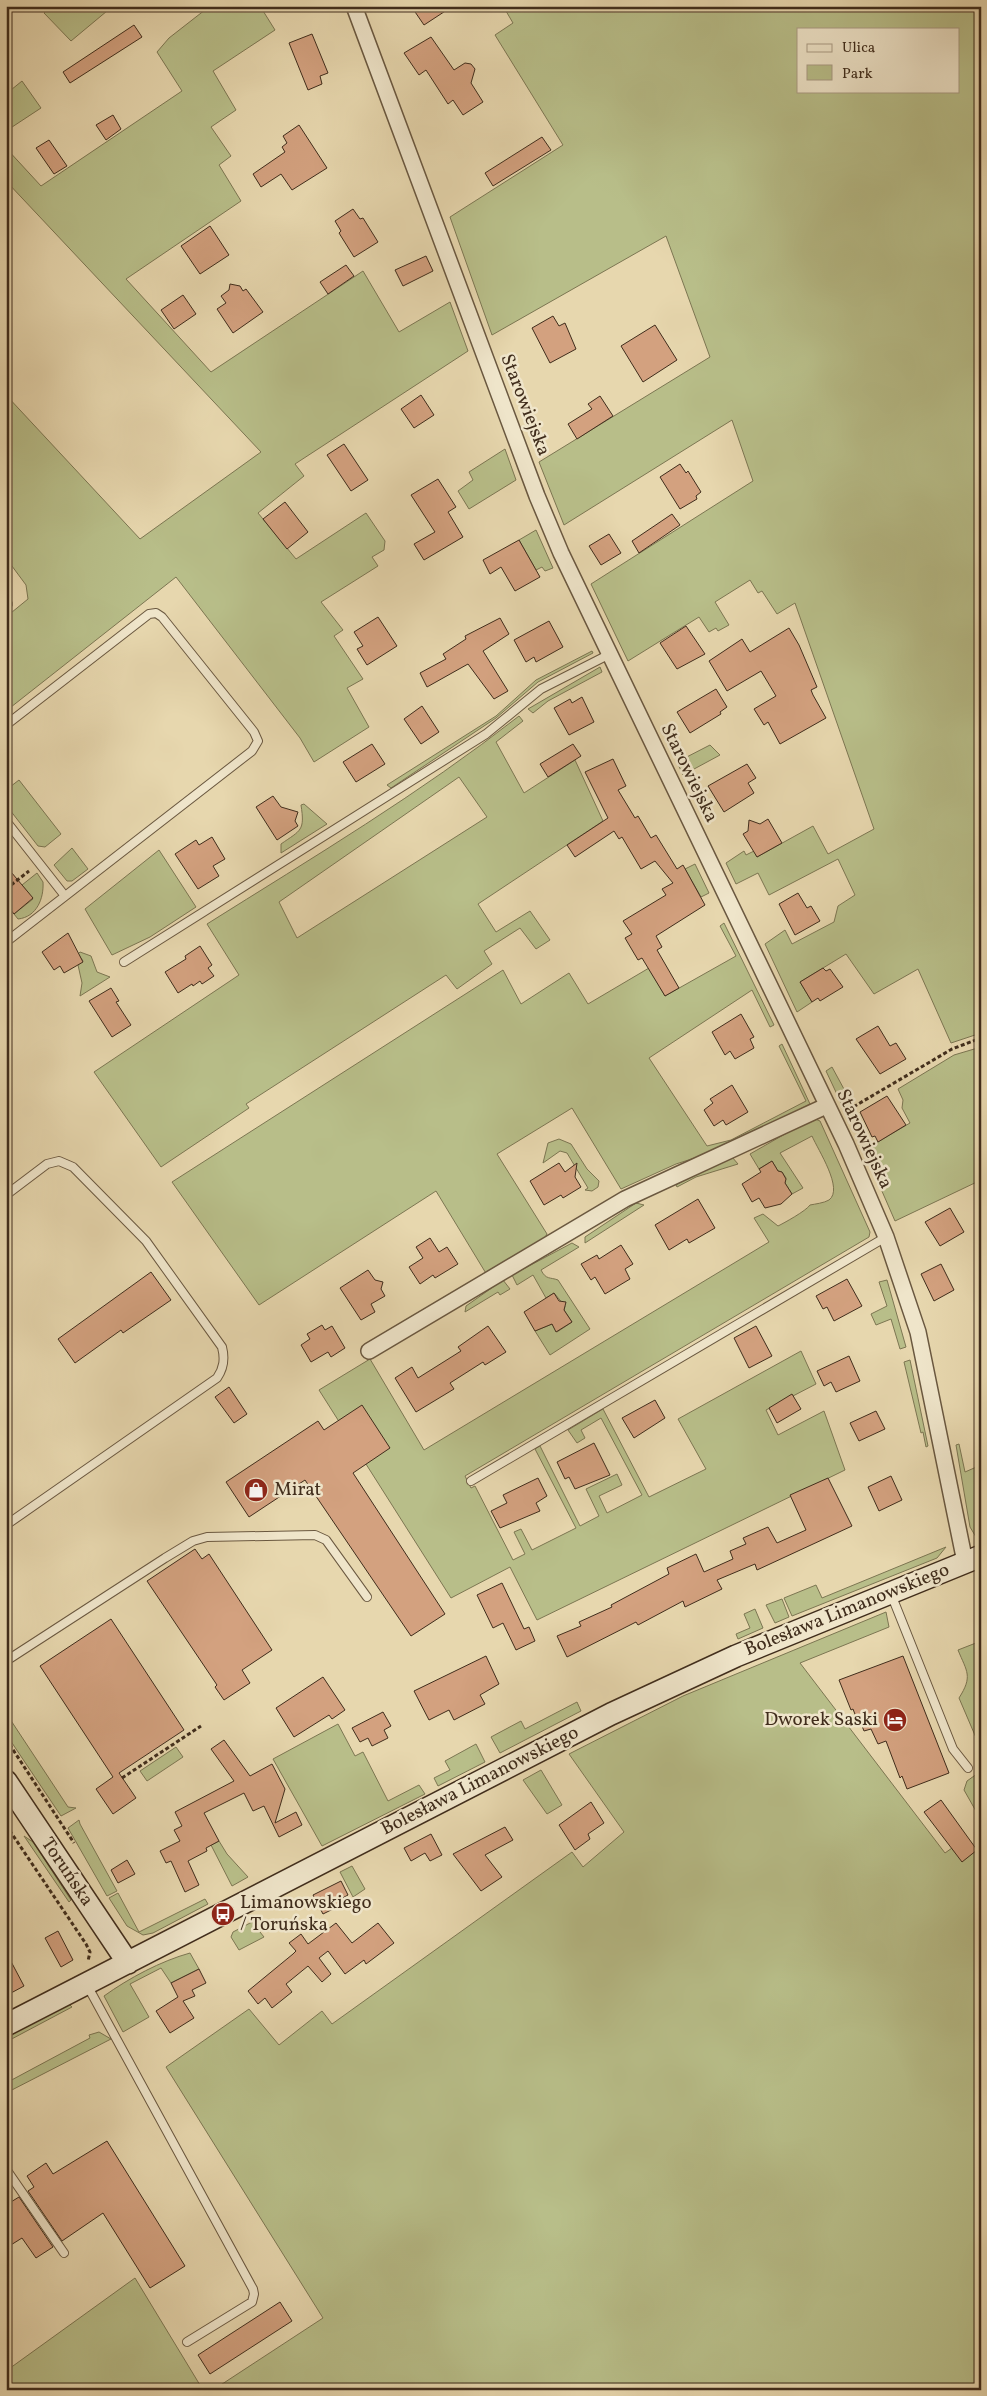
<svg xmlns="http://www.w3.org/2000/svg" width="987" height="2396" font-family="Vollkorn,serif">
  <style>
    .green { fill: #b8be89; stroke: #7c7652; fill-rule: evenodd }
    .building { fill: #d3a17f; stroke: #402d1c }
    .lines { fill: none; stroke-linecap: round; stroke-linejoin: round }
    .lane-casing { stroke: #6a5840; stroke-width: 10 }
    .street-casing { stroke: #6a5840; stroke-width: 18 }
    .secondary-casing { stroke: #402d1c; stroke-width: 24 }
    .path { stroke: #402d1c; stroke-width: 3; stroke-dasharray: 4 2.5; stroke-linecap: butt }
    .lane { stroke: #efe5ca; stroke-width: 8 }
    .street { stroke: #efe5ca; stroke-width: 15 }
    .secondary { stroke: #efe5ca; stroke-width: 21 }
    .labels { text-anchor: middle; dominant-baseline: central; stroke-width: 5; stroke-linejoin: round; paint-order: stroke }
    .street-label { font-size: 19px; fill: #402d1c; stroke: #efe5ca }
    .poi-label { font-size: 19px; fill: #402d1c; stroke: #efe5ca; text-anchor: start }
  </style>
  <rect width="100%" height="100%" fill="#e7d7ae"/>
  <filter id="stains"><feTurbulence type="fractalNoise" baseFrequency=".004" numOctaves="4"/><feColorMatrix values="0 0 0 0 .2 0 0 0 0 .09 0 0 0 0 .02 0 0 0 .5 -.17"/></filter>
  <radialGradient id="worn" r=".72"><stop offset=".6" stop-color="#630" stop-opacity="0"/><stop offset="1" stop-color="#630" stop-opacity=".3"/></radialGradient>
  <path class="green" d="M51 6H113L71 41 44 13Z
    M210 6H260L275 30 213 71 236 110 211 127 231 156 219 165 241 201 126 279 211 372 363 271 399 332 450 302 468 351 295 464 304 476 258 513 296 559 366 513 385 541 384 550 372 557 378 566 321 602 343 630 334 636 363 679 347 688 369 727 314 762 300 738 176 577 6 711V617L28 599 26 585 6 558V395L140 539 261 452 6 181V148L41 186 182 91 157 52 169 38Z
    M503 6H981V1033L951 1043 918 969 874 994 846 954 800 982 812 1002 797 1012 765 944 785 930 792 944 834 922 838 906 855 895 838 859 769 895 758 873 736 884 726 863 744 851 746 855 754 851 757 857 813 826 828 854 874 829 795 603 777 614 762 591 758 593 750 580 715 602 729 625 718 631 716 628 709 632 699 617 628 661 591 584 753 481 732 420 564 525 539 462 710 357 666 236 492 335 450 217 563 145 495 35 513 23ZM798 29H958V91H798Z
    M22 81 41 108 6 131V94Z
    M505 449 516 480 469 509 458 491 473 480 469 472Z
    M536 530 553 568 545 571 542 567 536 570 519 540Z
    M592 651 593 653 538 682 496 718 391 788 387 785 496 716 536 680Z
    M600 667 602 672 548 701 533 713 528 709Z
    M519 716 523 721 496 742 524 793 575 760 603 821 478 904 496 932 530 911 550 940 536 949 520 928 484 951 492 964 457 989 446 975 246 1104 249 1108 161 1167 94 1072 239 975 207 924C312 858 421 793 519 716ZM459 777 487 817 297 938 279 902Z
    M710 745 720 755 683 775 677 762Z
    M19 780 61 834 45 847 38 846 6 805V790Z
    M304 804 327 824 281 853V844C301 830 305 831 301 805Z
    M72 848 88 869 72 881H67L54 865Z
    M159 850 196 907 150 937 112 955 85 909Z
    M695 864 709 893 701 897 685 869Z
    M37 873 43 882C44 898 37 917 18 919L14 914 33 899 22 885Z
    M724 923 774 1025 770 1027 752 990 649 1058 707 1146 731 1140 806 1101 779 1046 782 1044 810 1104 723 1149 676 1164 621 1189 572 1108 497 1154 547 1234 543 1241 487 1275 436 1191 259 1305 172 1182 503 970 521 1004 569 973 588 1004 649 968 665 996 736 956 720 926Z
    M80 952 91 956 97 972 110 977 80 996 82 983 78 965 83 961 78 954Z
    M981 1047V1180L895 1221 864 1150 910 1123 902 1108 903 1100 898 1089 954 1055Z
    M832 1067 851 1102 843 1107 826 1071Z
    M813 1118 820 1121 870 1232 869 1237 465 1476 471 1488 475 1486 513 1560 525 1554 514 1532 521 1529 532 1550 576 1528 535 1449 540 1446 580 1526 599 1516 586 1489 617 1474 622 1485 599 1496 607 1513 642 1495 601 1418 581 1430 585 1438 577 1443 568 1430 603 1409 649 1497 706 1469 678 1419 801 1351 816 1384 766 1410 778 1435 824 1411 845 1470 537 1620 510 1567 451 1598 319 1390 370 1359 424 1450 769 1242 754 1218 763 1214 778 1226C784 1223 806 1211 810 1205 815 1204 824 1203 829 1200 844 1189 818 1150 812 1136L780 1153 803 1188 792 1194 785 1183 786 1178 782 1172 778 1171 772 1161 759 1169 750 1154Z
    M559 1139 571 1144 587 1169 599 1181 598 1187 592 1191 585 1190 588 1188 567 1153 560 1151 543 1163 548 1143Z
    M732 1157 738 1164 696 1177 677 1187 676 1185 706 1168Z
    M636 1203 644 1205 585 1243V1237Z
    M572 1243 579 1247 541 1270C546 1280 550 1277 558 1280L590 1329 550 1355 535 1331 552 1324 557 1332 572 1322 564 1310 565 1306 554 1293 546 1298 533 1275 517 1285 512 1275Z
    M503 1280 510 1289 500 1295 498 1292 465 1312 466 1306Z
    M887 1280 906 1347 900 1349 891 1319 876 1325 871 1314 887 1306 879 1282Z
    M910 1360 928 1446 926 1447 923 1432 921 1433 904 1362Z
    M959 1444 965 1472 981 1465V1538L976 1537 970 1527 956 1445Z
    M946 1547 937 1558 792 1616 784 1598 816 1585 822 1598Z
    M782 1599 789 1617 775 1623 766 1605Z
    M755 1609 763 1628 738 1639 736 1634 750 1628 744 1614Z
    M886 1612 889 1627 800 1663 945 1853 952 1848 962 1861 981 1847V2390H213L323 2318 166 2067 249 2009 279 2045 322 2011 332 2024 572 1852 583 1867 624 1832 569 1754 683 1696Z
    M981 1641V1740H977L959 1698C973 1676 967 1672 958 1650Z
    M577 1702 581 1711 500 1753 491 1737 521 1721 525 1729Z
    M6 1713 68 1807 76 1808 61 1816 6 1734Z
    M338 1724 355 1756 363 1752 388 1801 419 1785 425 1794 322 1846 273 1759Z
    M476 1744 485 1762 438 1786 434 1778 450 1770 445 1761Z
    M176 1747 183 1757 147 1781 140 1771Z
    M541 1770 562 1805 547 1814 523 1780Z
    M981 1771V1820L964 1790 967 1781Z
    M79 1820 80 1824 117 1891 107 1896 68 1828Z
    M24 1836 33 1842 71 1900 69 1902Z
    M219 1841 227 1854 248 1877 232 1886 211 1845Z
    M352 1866 365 1889 353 1897 340 1872Z
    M118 1893 139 1932 205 1899 208 1904 153 1933 143 1935 127 1926 109 1898Z
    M252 1922 264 1937 239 1950 231 1937 233 1932Z
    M190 1953 199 1969 171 1983 161 1968 130 1984 149 2017 123 2032 104 1996C129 1978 161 1961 190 1953Z
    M69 2004 72 2007 6 2042V2036Z
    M99 2032 111 2039 6 2093V2083L90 2038 89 2035Z
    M135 2278 203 2390H6V2371Z"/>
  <path class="building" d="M411 6H453L424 25Z
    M134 25 142 37 70 83 63 72Z
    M312 34 328 73 320 76 322 84 308 90 289 43Z
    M431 37 454 70 465 63 471 64 475 69 471 83 483 102 463 115 453 100 448 104 426 70 419 75 404 53Z
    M113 115 121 129 106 140 96 125Z
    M299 125 327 168 292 190 281 174 261 187 253 174 285 152 282 147 287 143 283 136Z
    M542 137 551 150 493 186 485 173Z
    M49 140 67 166 54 174 36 148Z
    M353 209 360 219 363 218 378 242 354 257 339 233 341 231 335 221Z
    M210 226 229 255 200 274 181 246Z
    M426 256 433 271 403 286 395 270Z
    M346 265 354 276 328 294 320 282Z
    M230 284 240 286 243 291 246 289 263 312 233 333 217 309 226 303 221 296 229 290Z
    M183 295 196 314 174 329 161 310Z
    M553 316 559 326 565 323 576 349 550 363 532 328Z
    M655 325 677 360 643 382 621 346Z
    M421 395 434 415 414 428 401 409Z
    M600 396 613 416 577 439 568 424 592 409 588 404Z
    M344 444 368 480 351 491 327 455Z
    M680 464 686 473 688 471 701 492 696 496 697 499 680 509 660 477Z
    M438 479 456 507 448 512 463 537 424 560 414 544 435 532 411 495Z
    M285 502 308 532 287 549 263 519Z
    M672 514 680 525 639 553 632 541Z
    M609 534 621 553 601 565 589 546Z
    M519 540 540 577 515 591 501 567 490 574 483 560Z
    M378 617 397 646 367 665 357 649 363 646 354 632Z
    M500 618 509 634 483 651 508 691 494 699 468 664 427 687 420 673 446 659 443 654 466 639 465 636Z
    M549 621 563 647 536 662 534 657 526 662 514 640Z
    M686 626 705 654 677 669 660 643Z
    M789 628 799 645 817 687 811 690 813 695 826 718 780 744 768 722 764 725 754 709 776 696 761 671 727 691 709 661 742 639 750 652Z
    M716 689 727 707 720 712 721 714 690 733 677 712Z
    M582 697 594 722 569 735 554 708 570 699 572 703Z
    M422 706 439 732 421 744 404 719Z
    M372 744 385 764 356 782 343 762Z
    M573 744 581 756 548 777 540 764Z
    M613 759 626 786 618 790 635 818 638 816 651 838 656 835 677 869 683 865 705 905 656 936 662 947 657 950 679 988 665 996 642 958 638 960 625 938 632 934 623 921 666 895 662 889 673 883 655 861 641 869 622 837 619 839 614 831 575 857 567 845 608 818 585 772Z
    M747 764 756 778 748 783 754 793 724 812 708 786Z
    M273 796 281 807 298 812 295 821 298 826 277 840 256 807Z
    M768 819 782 843 757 857 743 834 748 831 749 820 760 824Z
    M212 837 225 859 213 866 219 876 198 889 175 854 196 840 199 845Z
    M6 866 33 898 14 914 6 904Z
    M798 893 807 908 811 906 820 921 795 935 779 904Z
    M68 933 83 962 64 973 60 966 54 970 42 952Z
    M200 946 212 965 208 968 214 976 202 984 200 981 193 986 192 984 178 993 165 972 186 959 185 956Z
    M823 968 826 971 830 969 843 987 820 1001 818 998 812 1002 800 982Z
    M111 988 119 1001 116 1002 131 1025 112 1037 89 1001Z
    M741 1014 754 1037 750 1039 754 1048 735 1059 730 1051 725 1055 712 1032Z
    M878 1026 890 1046 896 1043 906 1059 880 1074 856 1039Z
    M732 1085 748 1112 726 1125 723 1120 714 1126 704 1110 713 1103 710 1099Z
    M887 1096 906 1125 878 1142 875 1136 872 1137 860 1112Z
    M772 1161 778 1171 782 1172 786 1179 785 1183 792 1194 781 1204 765 1208 759 1198 752 1202 742 1184 761 1172 759 1169Z
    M559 1163 565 1172 577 1163 575 1177 581 1187 563 1198 561 1195 544 1205 530 1181Z
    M698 1199 715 1228 689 1243 687 1239 669 1250 655 1225Z
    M950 1208 964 1232 940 1246 925 1222Z
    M430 1238 439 1252 447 1247 458 1264 435 1278 433 1275 420 1284 409 1267 423 1258 416 1247Z
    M621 1245 633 1264 625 1269 630 1279 605 1294 595 1277 591 1280 581 1264 597 1255 599 1259Z
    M941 1264 954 1290 934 1301 921 1274Z
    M368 1270 375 1280 383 1282 381 1289 385 1296 371 1304 375 1312 361 1320 340 1288Z
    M151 1272 171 1300 123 1333 121 1330 75 1363 58 1339Z
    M847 1279 862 1306 834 1321 827 1307 823 1309 816 1296Z
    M554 1293 559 1301 566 1302 564 1310 572 1322 556 1332 552 1324 535 1331 524 1312Z
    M322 1325 325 1330 332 1326 345 1348 331 1357 328 1352 311 1362 301 1345 310 1339 307 1334Z
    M488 1326 506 1352 485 1365 483 1362 450 1383 454 1389 416 1412 395 1378 412 1367 418 1378 461 1351 458 1347Z
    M756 1326 772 1356 749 1368 734 1338Z
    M849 1356 860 1381 836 1392 831 1382 824 1386 817 1371Z
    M229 1387 247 1414 234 1423 215 1397Z
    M792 1394 801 1409 777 1423 769 1408Z
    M655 1400 665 1418 634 1438 622 1418Z
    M362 1405 390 1448 353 1473 445 1614 411 1636 305 1480 249 1517 226 1482 318 1421 324 1430Z
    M876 1411 885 1429 859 1441 850 1423Z
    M594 1443 610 1475 575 1489 569 1477 565 1479 557 1462Z
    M891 1476 902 1500 879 1511 868 1487Z
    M538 1478 547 1496 536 1503 540 1511 500 1528 491 1511 507 1503 503 1495Z
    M828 1478 852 1526 757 1570 755 1564 717 1580 722 1589 685 1607 683 1601 638 1625 636 1622 567 1657 557 1636 581 1626 579 1622 612 1607 611 1605 669 1574 667 1568 696 1554 704 1572 733 1559 730 1551 746 1544 743 1538 768 1527 777 1543 806 1530 790 1495Z
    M195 1549 202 1559 209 1554 272 1650 242 1670 250 1683 224 1700 215 1687 217 1685 147 1581Z
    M502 1583 524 1629 529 1627 535 1641 516 1650 503 1623 493 1628 477 1595Z
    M111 1619 184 1730 119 1773 136 1798 113 1814 96 1789 113 1777 40 1666Z
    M486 1656 499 1684 480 1695 485 1704 454 1720 449 1710 429 1720 414 1691Z
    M903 1656 949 1773 907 1789 902 1776 900 1778 886 1741 878 1744 871 1729 864 1731 858 1716 856 1717 853 1709 851 1710 839 1680Z
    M323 1677 345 1710 332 1719 329 1715 294 1737 276 1708Z
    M383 1712 391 1726 384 1730 388 1738 372 1746 368 1738 360 1742 352 1728Z
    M224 1740 250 1776 272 1764 285 1789 275 1823 296 1812 302 1825 279 1837 264 1806 253 1811 244 1793 204 1813 219 1841 206 1848 207 1851 188 1861 199 1885 185 1892 171 1861 166 1863 160 1851 180 1841 174 1830 182 1826 175 1812 234 1781 211 1749Z
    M941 1800 977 1850 962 1862 924 1812Z
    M591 1802 604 1823 588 1834 590 1839 575 1850 559 1825Z
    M505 1827 513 1840 485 1855 502 1877 481 1891 453 1854Z
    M431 1834 442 1855 430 1861 425 1853 411 1861 404 1848Z
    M127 1860 135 1874 118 1883 111 1870Z
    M341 1881 348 1895 337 1901 339 1906 323 1914 313 1895Z
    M336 1923 352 1943 378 1923 394 1943 366 1964 364 1960 345 1974 328 1951 319 1958 331 1974 322 1982 308 1966 286 1984 292 1992 272 2008 265 1998 258 2004 248 1991 293 1954 296 1951 289 1943 301 1934 308 1944Z
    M58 1931 73 1960 61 1967 45 1938Z
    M6 1952 24 1986 11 1993 6 1983Z
    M199 1969 206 1983 192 1990 195 1996 183 2001 194 2018 170 2033 156 2011 178 1997 171 1983Z
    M107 2141 185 2266 150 2288 103 2213 62 2241 28 2191 34 2187 27 2176 46 2163 53 2174Z
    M19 2197 53 2247 36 2258 22 2238 6 2248V2205Z
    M280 2302 292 2321 210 2374 198 2355Z"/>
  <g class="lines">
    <g class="lane-casing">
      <path id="lane" d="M6 606 8 604
        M6 725 149 614 156 613 162 617 254 732 258 741 252 751 6 942
        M6 821 65 896
        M124 962 486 734 541 689 610 654
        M6 1195 47 1164 59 1161 73 1167 146 1241 222 1347C225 1359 224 1368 217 1378L6 1525
        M471 1481 886 1237
        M891 1594 953 1749 968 1768
        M6 1661 165 1558 193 1541 207 1537 315 1535 326 1540 367 1597
        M87 1985 253 2289 254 2294 252 2302 187 2342
        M6 2169 64 2253"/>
    </g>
    <g class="street-casing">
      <path id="street" d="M354 6 537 496 561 553 846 1144 886 1237 918 1332 965 1562
        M369 1351 625 1199 826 1106"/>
    </g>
    <g class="secondary-casing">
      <path id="secondary" d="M6 1781 128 1963
        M6 2025 611 1714 736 1656 981 1556"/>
    </g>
    <path class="path" d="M6 889 29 871
      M848 1110 952 1049 981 1038
      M6 1739 74 1843
      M122 1778 201 1726
      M6 1825 86 1944 90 1952 88 1961"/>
    <use href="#lane" class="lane"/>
    <use href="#street" class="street"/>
    <use href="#secondary" class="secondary"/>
  </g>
  <defs>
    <g id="shop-disc" transform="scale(1.25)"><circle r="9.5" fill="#8f2418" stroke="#efe5ca"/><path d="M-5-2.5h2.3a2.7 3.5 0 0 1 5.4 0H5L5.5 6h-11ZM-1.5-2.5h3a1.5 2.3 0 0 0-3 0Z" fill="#fff"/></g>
    <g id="hotel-disc" transform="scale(1.25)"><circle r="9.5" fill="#8f2418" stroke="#efe5ca"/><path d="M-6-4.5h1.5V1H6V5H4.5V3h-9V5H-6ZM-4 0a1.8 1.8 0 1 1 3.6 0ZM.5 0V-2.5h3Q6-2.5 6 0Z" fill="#fff"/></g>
    <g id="bus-disc" transform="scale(1.25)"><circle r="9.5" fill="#8f2418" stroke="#efe5ca"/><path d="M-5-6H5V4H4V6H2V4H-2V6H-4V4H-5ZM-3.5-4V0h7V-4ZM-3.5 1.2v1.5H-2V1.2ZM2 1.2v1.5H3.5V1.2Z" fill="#fff"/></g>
  </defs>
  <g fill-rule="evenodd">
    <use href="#shop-disc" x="256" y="1490"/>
    <use href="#hotel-disc" x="895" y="1720"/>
    <use href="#bus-disc" x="223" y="1914"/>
  </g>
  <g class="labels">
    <g class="street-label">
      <text transform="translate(525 405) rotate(69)">Starowiejska</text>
      <text transform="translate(689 773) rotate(64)">Starowiejska</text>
      <text transform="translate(864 1139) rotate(65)">Starowiejska</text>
      <text transform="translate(847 1610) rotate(-22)">Bolesława Limanowskiego</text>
      <text transform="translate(480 1781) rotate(-27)">Bolesława Limanowskiego</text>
      <text transform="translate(67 1872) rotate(56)">Toruńska</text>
    </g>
    <g class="poi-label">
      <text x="274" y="1490">Mirat</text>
      <text x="878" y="1720" text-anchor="end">Dworek Saski</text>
      <text x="240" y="1903">Limanowskiego<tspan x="240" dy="22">/ Toruńska</tspan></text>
    </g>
  </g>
  <rect width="987" height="2396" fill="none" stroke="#e7d7ae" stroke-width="25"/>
  <rect x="8" y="8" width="972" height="2381" fill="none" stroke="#402d1c" stroke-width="2.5"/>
  <rect x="12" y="12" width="962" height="2371" fill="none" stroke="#402d1c"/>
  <rect x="797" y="28" width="162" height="65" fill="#efe5ca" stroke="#a99b84"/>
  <rect x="807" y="44" width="25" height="8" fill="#efe5ca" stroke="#a99b84"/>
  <text x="842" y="52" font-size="15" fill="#402d1c">Ulica</text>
  <rect x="807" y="65" width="25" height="15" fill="#b8be89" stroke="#a99b84"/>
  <text x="842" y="78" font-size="15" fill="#402d1c">Park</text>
  <rect width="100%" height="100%" filter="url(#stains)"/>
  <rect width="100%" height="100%" fill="url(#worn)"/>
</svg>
